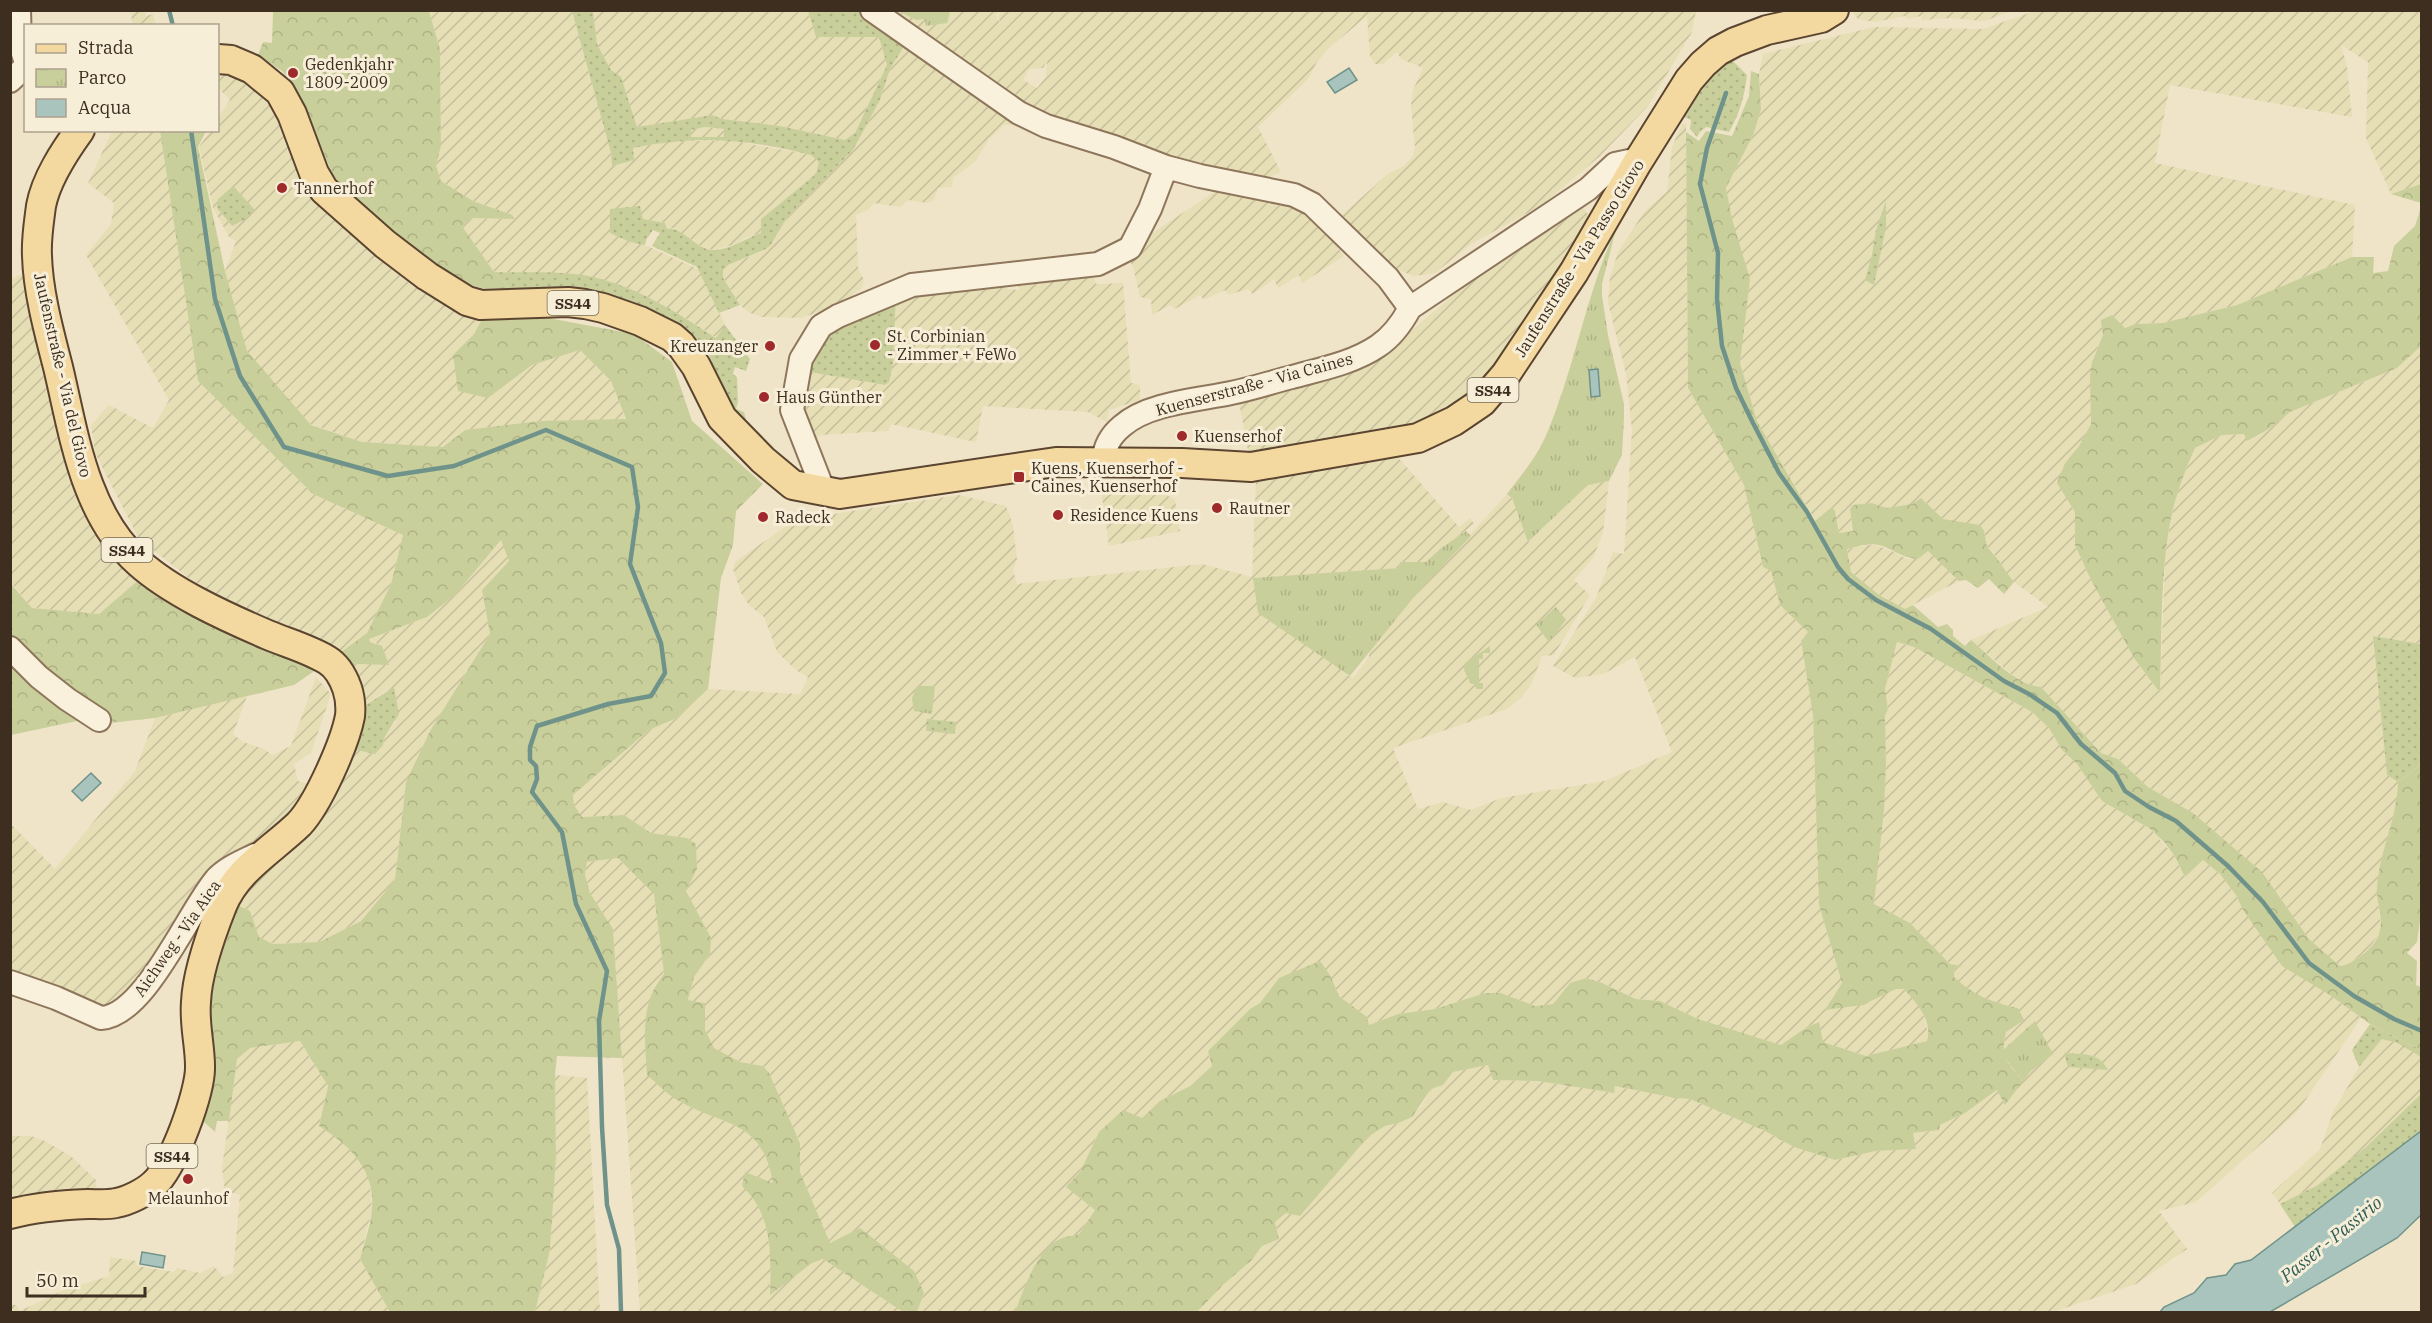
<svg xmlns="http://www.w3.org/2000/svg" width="2432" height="1323" font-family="'IBM Plex Serif',serif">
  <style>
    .farmland { fill: url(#farmland-furrows); fill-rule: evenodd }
    .grass { fill: url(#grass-dots); fill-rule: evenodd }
    .forest { fill: url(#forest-crowns) }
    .park { fill: url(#park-tufts) }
    .water { fill: #a9c4bc; stroke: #6f938a; stroke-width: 1.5 }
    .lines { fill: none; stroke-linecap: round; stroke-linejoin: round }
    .stream { stroke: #6f938a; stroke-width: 4.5 }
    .minor-casing { stroke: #8d765c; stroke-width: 26 }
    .major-casing { stroke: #5b4430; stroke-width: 32 }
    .minor { stroke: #faf1dc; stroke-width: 22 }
    .major { stroke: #f3d9a0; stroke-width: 28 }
    .poi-dot { fill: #9e2a2b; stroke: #f7eed8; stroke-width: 2 }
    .labels { text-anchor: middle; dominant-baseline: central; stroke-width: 6; stroke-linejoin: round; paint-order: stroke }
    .shield { fill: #f7eed8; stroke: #756857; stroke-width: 1.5 }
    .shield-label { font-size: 15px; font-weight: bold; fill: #3d2e20 }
    .poi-label { font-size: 16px; fill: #3d2e20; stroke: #f7eed8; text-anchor: start }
    .street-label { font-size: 16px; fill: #3d2e20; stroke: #f7eed8 }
    .water-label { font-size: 18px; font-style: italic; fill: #2f5d5a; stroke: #f7eed8 }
  </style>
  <defs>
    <pattern id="farmland-furrows" width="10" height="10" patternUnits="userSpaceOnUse" patternTransform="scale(1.5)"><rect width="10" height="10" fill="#e6deb5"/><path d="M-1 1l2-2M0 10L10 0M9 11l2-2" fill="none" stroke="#c6bf9b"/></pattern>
    <pattern id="grass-dots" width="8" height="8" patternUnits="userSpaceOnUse" patternTransform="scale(1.5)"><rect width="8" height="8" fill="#c9cf9b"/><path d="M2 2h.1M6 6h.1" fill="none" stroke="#aeb285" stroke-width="1.8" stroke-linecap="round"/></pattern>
    <pattern id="forest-crowns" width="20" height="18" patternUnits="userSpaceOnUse" patternTransform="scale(1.5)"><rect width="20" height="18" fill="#c9cf9b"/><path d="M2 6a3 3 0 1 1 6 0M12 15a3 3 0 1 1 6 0" fill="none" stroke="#aeb285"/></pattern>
    <pattern id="park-tufts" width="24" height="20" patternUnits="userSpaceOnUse" patternTransform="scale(1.5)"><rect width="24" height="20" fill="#c9cf9b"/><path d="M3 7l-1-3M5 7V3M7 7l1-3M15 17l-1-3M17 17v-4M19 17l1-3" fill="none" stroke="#aeb285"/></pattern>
  </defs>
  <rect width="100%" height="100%" fill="#f0e4c8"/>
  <path class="farmland" d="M1002 10 1696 11 1692 32 1648 106 1600 156 1542 205 1471 244 1435 273 1414 276 1389 266 1342 215 1389 173 1404 166 1412 157 1415 148 1411 105 1413 90 1423 68 1401 59 1397 52 1383 64H1375L1370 56 1367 16 1329 48 1317 62 1308 79 1258 127 1281 172 1267 178 1251 180 1231 170 1046 126 872 11H1000L996 15 1001 24 998 16ZM1047 61 1046 77 1037 88 1023 80 1029 69 1043 68Z
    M1857 10H2013V11L1984 21 1951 18 1922 20 1921 16 1907 19 1905 16 1875 22 1858 19 1853 13Z
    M130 11H145L146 16 153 14 156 25H133Z
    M429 11H572L611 153 613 166 632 148 670 141H734L812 155 820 162 816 174 761 219V233L745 238 736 244 713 250 702 247 674 228 667 229 665 223 643 219 630 242 645 245 700 270 725 325 717 338 684 317 608 281 581 275 494 272 462 226 472 218 514 219 512 215 473 201 441 181 436 165 441 145 440 49Z
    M593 11H808L816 37 879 36 887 65 855 133 845 140 780 126 722 119 712 115 637 127 621 78 611 70 597 44Z
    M2035 11H2421V184L2391 194 2366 138 2368 62 2341 45 2347 66 2352 117 2170 85 2155 163 2355 205 2352 257 2237 305 2163 323 2135 324 2103 335 2092 361 2091 424 2079 446 2065 463 2058 483 2075 512V545L2091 580 2134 658 2160 693 2165 558 2171 518 2179 487 2195 448 2222 435 2244 434 2248 441 2267 430 2290 412 2397 368 2421 346V644L2373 636 2387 775 2398 782 2397 798 2377 888 2381 931 2367 952 2347 965 2340 966 2309 939 2262 872 2193 813 2148 787 2118 759 2101 753 2041 687H2031L2016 678 1971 640 2048 607 2014 582 1999 564 1994 553 1987 547 1984 531 1943 519 1921 498 1912 504 1887 508 1872 503 1850 509 1853 531 1839 533 1835 511 1816 522 1757 421 1740 363 1743 326 1726 187 1754 133 1761 109 1759 74 1763 54 1874 27 1983 29Z
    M906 43 1027 124 1004 125 989 139 975 162 953 178 952 187 938 188 934 200 927 203 908 200 900 207 874 203 868 210 856 215 858 268 864 280 862 288 853 294 850 301 801 318 761 317 748 312 740 305 723 278V270L728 265 764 251 770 246 788 216 853 150 880 100 890 69Z
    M218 72H241L268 89 312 191 482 319 474 334 453 355 488 398 532 365 580 350 611 381 626 420 540 421 465 430 443 447 362 442 310 424 247 352 225 271 236 241 229 237 213 208 199 147 210 131 218 130V118L230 100 218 87Z
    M1682 124H1686V132L1688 388 1744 485 1763 567 1771 570 1780 605 1808 632 1801 641 1813 715 1819 905 1842 983 1863 1005 1896 989H1904L1921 1007 1929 1035 1927 1041 1866 1056 1822 1042 1818 1022 1807 1027 1781 1046 1698 1019 1660 1001 1637 999 1602 983 1586 978 1570 983 1554 1004 1535 1006 1501 993H1485L1435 1009 1398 1014 1369 1025 1367 1017 1339 996 1330 975 1299 971 1279 978 1260 1003 1250 1009 1208 1051 1212 1066 1189 1086 1160 1101 1142 1118 1099 1132 1080 1172 1067 1187 1095 1210 1079 1234 1056 1240 1029 1277 1015 1312H917L924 1293 830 1244 800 1172V1142L763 1066 740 1062 713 1048 704 1030 705 1003 688 1000 694 977 710 954 686 890 697 869 687 838 651 833 624 815 582 817 574 805 573 795 649 730 677 718 708 689 800 694 808 677 796 670 777 652 764 617 749 605 741 593 733 569 735 562 786 526 839 513 959 495 1006 506 1013 525 1017 560 1013 570 1017 584 1202 564 1252 577 1256 481 1396 455 1459 527 1470 518 1474 524 1426 562H1401L1399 568 1362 571 1253 578 1347 675 1353 678 1369 657V650L1418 592 1507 494 1512 498 1529 542 1588 485 1609 481 1603 533 1593 558 1574 580 1590 595 1554 655 1542 656 1531 685 1521 698 1507 709 1393 748 1418 809 1443 802 1471 810 1501 798 1605 781 1672 752 1635 657 1603 674 1575 678 1553 666 1596 598 1613 552 1624 554 1632 430 1626 374 1608 303 1610 277 1618 252 1644 212 1667 191 1672 147Z
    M705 127 724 129 725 137 691 138V130Z
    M112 131H160L198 381 313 494 403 535 391 584 367 633 329 661 203 589 139 539 95 453 91 425 109 405 153 428 169 400 86 255 111 224 114 203 88 183Z
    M1222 187 1273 197 1275 206 1296 204 1326 232 1344 256 1302 283 1299 275 1278 288 1274 279 1253 294 1248 289 1228 295 1225 290 1204 300 1200 295 1175 309 1170 305 1152 315 1151 299 1140 297 1133 267 1127 256 1143 239Z
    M1578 201 1590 217 1519 333 1490 375 1459 399 1417 423 1374 434 1249 456 1238 397 1393 343 1412 330 1515 243Z
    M1092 270 1096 284 1123 283 1131 383 1140 385V400L1109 410 1107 422 1088 412 983 406 976 442 891 424 888 431 819 435 810 453 798 370 885 385 896 292 1007 278V289L1019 290 1018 278Z
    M27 272 54 413 149 571 99 614 32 608 11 583 10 279Z
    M1100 482 1149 484 1175 500 1180 531 1109 546Z
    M502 539 509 561 482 590 490 634 430 731 406 782 395 880 361 921 319 942 274 944 259 937 250 911 233 903 236 884 114 1015 11 982 10 823 55 869 135 771 155 718 247 696 233 734 243 742 264 749 272 755 291 746 316 677 331 694 311 753 294 764 298 781 321 788 339 746 383 745 384 736 396 722 387 690 350 715 341 673 358 664H365L377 643 369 642V639L427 617 455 595Z
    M1873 544 1894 552 1907 559H1918L1928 550 1959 581 1905 609 1879 595 1851 572 1847 549Z
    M1897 642 1914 647 2032 712 2049 728 2062 750 2077 764 2102 801 2149 828 2174 855 2185 877 2203 860 2220 874 2236 895 2243 910 2328 994 2361 1018 2298 1111 2196 1202 2159 1211 2187 1249 2136 1284 2053 1312H1197L1224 1284 1252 1260 1262 1246 1279 1239 1275 1222 1286 1213 1300 1216 1368 1137 1385 1126 1398 1123 1421 1107 1431 1089 1443 1085 1453 1072 1488 1065 1493 1080 1538 1081 1613 1093 1615 1086 1675 1098 1690 1099 1765 1131 1794 1147 1835 1160 1876 1151 1916 1149 1913 1133 1927 1132 1965 1113 1998 1090 2005 1104 2002 1051 2006 1032 2019 1008 1991 1002 1967 989 1954 977 1955 968 1961 966 1950 964 1910 923 1874 904 1886 763 1885 716 1888 709 1885 689Z
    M618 858 654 893 664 975 655 985 678 1101 742 1128 759 1143 771 1167 773 1183 754 1197 767 1227 771 1257 770 1294 812 1263 823 1259 903 1312H640L613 929 590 893 585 875 587 862Z
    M2382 1039 2397 1043 2421 1057V1094L2366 1147 2318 1185 2280 1204 2272 1193 2320 1149 2333 1112 2359 1067Z
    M300 1041 328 1086 319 1126 341 1140 356 1156 369 1175 372 1209 360 1259 390 1312H11L10 1303 17 1306 20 1311 64 1290 109 1276 110 1257 136 1261 137 1266 174 1272 177 1268 200 1273 214 1266 223 1277 233 1273 240 1194 225 1192 222 1168 237 1059 250 1048Z
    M555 1075 587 1078 600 1312H535L550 1250 556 1158Z
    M11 1136H31L45 1141 72 1157 96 1180 97 1204 11 1214Z"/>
  <path class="grass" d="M572 11H593L597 44 611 70 621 77 637 127 712 115 722 119 780 126 845 140 855 133 887 65 879 37H816L808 11H872L906 43 890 69 880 100 853 150 788 216 770 246 764 250 728 265 723 270V278L740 305 719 313 697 267 652 246 660 233 653 230 646 240 645 245 630 242 610 233V209L640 206 643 219 665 223 667 229C684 227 695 249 712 250 728 251 746 238 761 233V219L816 174 819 162 811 155C748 139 696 135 633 148L634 160 612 166 611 153ZM705 127 724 129V137H691V130Z
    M1732 60 1747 75C1745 95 1739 115 1729 132L1706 127 1700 132 1697 137 1690 129 1691 120 1684 117 1712 74Z
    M233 186 255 210 244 220 232 226 217 208 218 199Z
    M1886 201V227L1874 285 1865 280 1872 255 1876 230Z
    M494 272C523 273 554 271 583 275 631 283 677 312 716 338L725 325 750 359 746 371 735 367 733 374 737 377 738 402 736 409 744 412 747 423 744 428 713 376 712 361 705 346 682 328 513 292Z
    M896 292 893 363 889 382 885 385 798 370 811 340Z
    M2373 636 2421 644V759L2419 766 2398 782 2387 775Z
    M394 687 399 714 385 736 383 745 375 754 340 746 350 715Z
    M927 719 956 722 955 734 926 731Z
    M2370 1024 2421 1050V1057L2397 1043 2382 1039 2359 1067 2352 1050Z
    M2064 1053C2083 1055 2098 1051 2108 1070L2068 1067Z
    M2421 1094V1131L2295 1227 2280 1204 2318 1185 2366 1147Z"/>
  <path class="forest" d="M267 11H429L440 49 441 146 436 165 441 181 473 201 512 215 515 219 472 218 462 226 494 272 513 292C490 291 473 288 453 276L351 199 333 175 293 84 282 71 258 55 263 42 272 43 273 12Z
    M1751 71 1759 74 1761 109 1754 133 1726 188 1732 219 1750 279 1740 363 1757 421 1815 521 1832 507 1835 511 1839 533 1853 531 1850 509 1853 505 1872 503 1887 508 1912 504 1921 498 1943 519 1980 525 1984 531 1987 547C1997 556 2005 571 2014 582L2004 594 1989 579 1978 588 1966 580 1959 581 1928 551 1918 559C1901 559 1888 544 1871 544 1863 544 1854 548 1847 549L1851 572 1879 595 1905 609 1913 605 1938 627 1947 624 1953 630V636L1965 646 1971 640C1989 655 2018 687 2041 687L2101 753 2118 759 2148 787 2193 813 2262 872 2309 939 2340 966C2355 964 2378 945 2380 930 2383 917 2376 901 2377 888 2379 853 2397 819 2398 782L2419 766 2421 759V914L2417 942 2407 953 2417 961 2416 985 2421 987V1050L2370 1024 2328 994 2282 966 2243 910 2236 895 2220 874 2203 860 2185 877 2174 855 2164 842 2149 828 2102 801 2077 764 2062 750 2049 728 2032 712 1914 647 1897 642 1885 689 1888 709 1885 716 1886 763 1884 809 1874 904 1910 923 1950 964 1963 966 1955 968 1954 977C1973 995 1993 1003 2018 1008L2024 1020 2006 1032C2000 1060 2006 1060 2023 1081L2005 1105 1997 1090 1965 1113 1940 1125 1939 1130 1913 1133 1916 1149 1876 1151 1835 1160 1794 1147 1765 1131 1690 1099 1675 1098 1615 1086 1614 1093 1538 1081 1493 1080 1488 1065 1453 1072 1443 1085 1431 1089 1412 1117 1398 1123 1385 1126 1368 1137 1300 1216 1286 1213 1275 1222 1279 1239 1262 1246 1252 1260 1224 1284 1197 1312H1015C1024 1289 1034 1256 1056 1241 1061 1237 1072 1236 1079 1234L1095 1210 1066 1187 1080 1172 1099 1132 1123 1110 1142 1118 1160 1101 1190 1086 1212 1066 1208 1051 1250 1009 1260 1003 1279 978 1320 961 1330 975 1339 996 1367 1017 1369 1025 1398 1014 1435 1009 1485 993H1501L1535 1006 1553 1004 1570 983 1586 978 1602 983 1636 999 1660 1001 1698 1019 1781 1045 1807 1027 1819 1022 1823 1042 1866 1056 1927 1041C1933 1021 1916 1002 1904 989H1896L1863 1005 1825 1010 1842 983 1819 905 1813 715 1801 641 1808 632 1780 605 1771 571 1763 567 1744 485 1688 388 1686 132 1699 141 1706 131 1732 136 1749 96Z
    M160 131H206L198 147 225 271 247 351 311 425 362 442 443 447 465 430 540 421 626 419 611 381 580 350 532 365 488 398 458 391 453 355 474 334 482 319 543 317 634 334 672 362 692 421 763 484 736 511 733 545 721 578 708 689 677 718 649 730 573 795 574 805 582 817 624 815 651 833 687 838 696 844 697 869 686 891 711 938 710 954 694 977 688 1000 705 1003V1030L714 1048 740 1062 763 1066 769 1073 800 1143V1172L830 1243 860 1228 914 1271 924 1293 917 1312H903L823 1259 812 1263 770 1295C771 1255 773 1215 742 1186L745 1172 773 1183C762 1119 725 1127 679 1101 667 1095 657 1083 647 1075 645 1039 639 1004 664 974L654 894 618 858 587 862 585 875 590 893 613 929 622 1058 557 1056 555 1075 556 1158 550 1250 535 1312H390L360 1259C364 1243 371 1225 372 1208 375 1169 349 1145 319 1126L328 1086 300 1041 250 1048 237 1059 229 1121H217L215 1132 204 1122 196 1119V1024L233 903 250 911 259 937 273 944 319 942 361 921 395 880 406 782 430 731 490 634 482 590 509 561 501 540 455 595 427 617 369 639 370 642 382 646 389 665 358 664 341 673 329 661 294 685 155 718 110 723 96 717 11 735 10 583 32 608 99 614 149 571 329 661 367 633 391 584 403 535 313 494 198 381Z
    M2421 184V203L2391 194Z
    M2421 207V346L2397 368 2290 412 2267 430 2247 441 2244 434 2222 435 2195 448C2185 471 2176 494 2171 518 2160 575 2162 635 2160 693L2134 658 2091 580 2075 545V512L2057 483 2065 463 2079 446 2091 424 2090 375 2092 362 2103 335 2101 320 2112 315 2125 328 2135 324 2163 323 2237 305 2352 257H2374L2373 273 2388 271 2394 246 2415 226Z"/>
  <path class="park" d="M899 11H945L950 13 947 23 926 26 925 19 916 20Z
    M1616 229 1602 284V296L1608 335 1624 404V418L1622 455 1609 481 1588 485 1528 542 1512 498 1507 494C1521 475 1538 456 1547 433 1575 367 1586 294 1616 229Z
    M1466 531 1471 536 1418 592 1350 676 1258 613 1253 578 1399 568 1400 562H1426L1440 549Z
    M1556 607 1566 620 1549 642 1536 625Z
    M1490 646V653H1483V659H1479V683H1483V689H1476L1475 684H1471L1464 670 1465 663Z
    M919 686H935L932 714 914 711 912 699 915 689Z
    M2035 1021 2053 1054 2030 1072 2023 1081 2004 1057 2002 1051Z"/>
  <path class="water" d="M1349 68 1357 80 1335 93 1327 82Z
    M1598 369 1600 396 1591 397 1589 370Z
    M91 773 101 783 82 801 72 791Z
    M2421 1131V1215L2397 1238 2270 1312H2160L2164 1307 2194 1293 2207 1278 2226 1275 2235 1264 2251 1260Z
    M142 1252 165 1256 163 1268 140 1264Z"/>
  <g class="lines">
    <path class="stream" d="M169 10 173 26
      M1726 93 1707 148 1700 184 1718 253 1717 299 1722 346 1736 388 1753 423 1779 473 1807 512 1838 567 1848 579 1876 600 1931 629 2004 681 2029 694 2057 713 2081 744 2115 773 2125 791 2149 807 2176 821 2228 866 2263 902 2309 963 2354 996 2394 1019 2422 1031
      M191 130 215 299 240 376 284 447 388 476 454 466 546 430 632 467 638 507 630 564 661 643 665 673 651 696 608 704 537 726 530 747V760L536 766 537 779 532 792 562 832 576 904 607 971 599 1021 602 1127 607 1205 619 1249 621 1312"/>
    <g class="minor-casing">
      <path id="minor" d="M19 10 20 44 26 63
        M872 10 1019 113 1046 126 1114 147 1166 167 1200 176 1294 195 1312 204 1388 278 1410 308
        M10 81 26 66
        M1103 461C1105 446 1110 436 1122 426 1148 403 1198 400 1231 393 1251 389 1272 382 1292 377 1321 369 1353 363 1378 346 1393 336 1402 323 1410 308L1588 189 1615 164 1629 161 1637 163
        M824 492 792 410 801 359 821 326 838 316 912 285 1098 264 1130 248 1150 209 1166 167
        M10 648 39 677 67 699 99 720
        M10 982 56 998 101 1018C145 1016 188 912 216 879 226 868 241 862 255 855"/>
    </g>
    <g class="major-casing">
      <path id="major" d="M218 59 231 60 252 69 280 92 292 114 314 173 324 190 385 244 427 276 467 301 481 305 568 302 585 304 603 308 640 321 672 337 681 345 696 366 722 418 763 460 793 485 840 494 1056 462 1182 463 1251 467 1418 438 1454 421 1482 402 1506 374 1574 272 1637 163 1689 80 1703 64 1718 51 1735 42 1767 30 1821 18 1834 10
        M10 1214C36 1207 62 1205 88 1204 97 1204 107 1205 116 1203 128 1201 146 1192 154 1184 173 1168 201 1091 200 1066 200 1045 194 1024 196 1002 197 973 211 934 222 906 236 870 272 850 299 824 318 804 345 743 350 716 351 706 350 697 347 688 343 677 337 666 327 660 309 649 287 643 268 635 226 617 171 592 138 562 84 513 74 434 58 367 49 332 38 292 37 256 36 239 39 222 41 206 46 179 64 152 80 130"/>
    </g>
    <use href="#minor" class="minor"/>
    <use href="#major" class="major"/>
  </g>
  <g class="poi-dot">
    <circle cx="293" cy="73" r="6"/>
    <circle cx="282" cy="188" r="6"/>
    <circle cx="875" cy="345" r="6"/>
    <circle cx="770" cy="346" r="6"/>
    <circle cx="764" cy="397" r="6"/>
    <circle cx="1182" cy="436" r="6"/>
    <rect x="1013" y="471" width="12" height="12" rx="3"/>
    <circle cx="1217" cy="508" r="6"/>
    <circle cx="1058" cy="515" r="6"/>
    <circle cx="763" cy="517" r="6"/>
    <circle cx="188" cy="1179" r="6"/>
  </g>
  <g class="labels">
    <g class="shield">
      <rect x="547.5" y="291" width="51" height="24" rx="4.5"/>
      <rect x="1467.5" y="378" width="51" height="24" rx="4.5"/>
      <rect x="101.5" y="538" width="51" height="24" rx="4.5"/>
      <rect x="146.5" y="1144" width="51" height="24" rx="4.5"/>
    </g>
    <g class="shield-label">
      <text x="573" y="303">SS44</text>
      <text x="1493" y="390">SS44</text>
      <text x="127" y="550">SS44</text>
      <text x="172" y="1156">SS44</text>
    </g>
    <g class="poi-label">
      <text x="305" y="64">Gedenkjahr<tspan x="305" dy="18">1809-2009</tspan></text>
      <text x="294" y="188">Tannerhof</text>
      <text x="887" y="336">St. Corbinian<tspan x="887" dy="18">- Zimmer + FeWo</tspan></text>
      <text x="758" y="346" text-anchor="end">Kreuzanger</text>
      <text x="776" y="397">Haus Günther</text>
      <text x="1194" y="436">Kuenserhof</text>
      <text x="1031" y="468">Kuens, Kuenserhof -<tspan x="1031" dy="18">Caines, Kuenserhof</tspan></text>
      <text x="1229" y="508">Rautner</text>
      <text x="1070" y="515">Residence Kuens</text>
      <text x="775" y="517">Radeck</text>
      <text x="188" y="1198" text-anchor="middle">Melaunhof</text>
    </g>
    <g class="street-label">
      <text transform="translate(1579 258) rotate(-58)">Jaufenstraße - Via Passo Giovo</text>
      <text transform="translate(63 375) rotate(77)">Jaufenstraße - Via del Giovo</text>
      <text transform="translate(1254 384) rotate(-15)">Kuenserstraße - Via Caines</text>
      <text transform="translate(177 938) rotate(-55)">Aichweg - Via Aica</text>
    </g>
    <g class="water-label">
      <text transform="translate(2331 1239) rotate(-39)">Passer - Passirio</text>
    </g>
  </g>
  <rect width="2432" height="1323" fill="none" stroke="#3d2e20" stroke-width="24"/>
  <rect x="24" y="24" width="195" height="108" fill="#f7eed8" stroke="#ada18e" stroke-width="1.5"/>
  <rect x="36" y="44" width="30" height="9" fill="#f3d9a0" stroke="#ada18e" stroke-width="1.5"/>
  <text x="78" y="54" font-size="18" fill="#3d2e20">Strada</text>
  <rect x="36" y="69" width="30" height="18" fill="url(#park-tufts)" stroke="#ada18e" stroke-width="1.5"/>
  <text x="78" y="84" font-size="18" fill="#3d2e20">Parco</text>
  <rect x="36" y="99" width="30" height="18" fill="#a9c4bc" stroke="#ada18e" stroke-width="1.5"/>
  <text x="78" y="114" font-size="18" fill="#3d2e20">Acqua</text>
  <path d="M27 1287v9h118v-9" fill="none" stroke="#3d2e20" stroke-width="3"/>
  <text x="36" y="1287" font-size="18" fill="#3d2e20" stroke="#f7eed8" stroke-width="4.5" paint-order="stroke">50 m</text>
</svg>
